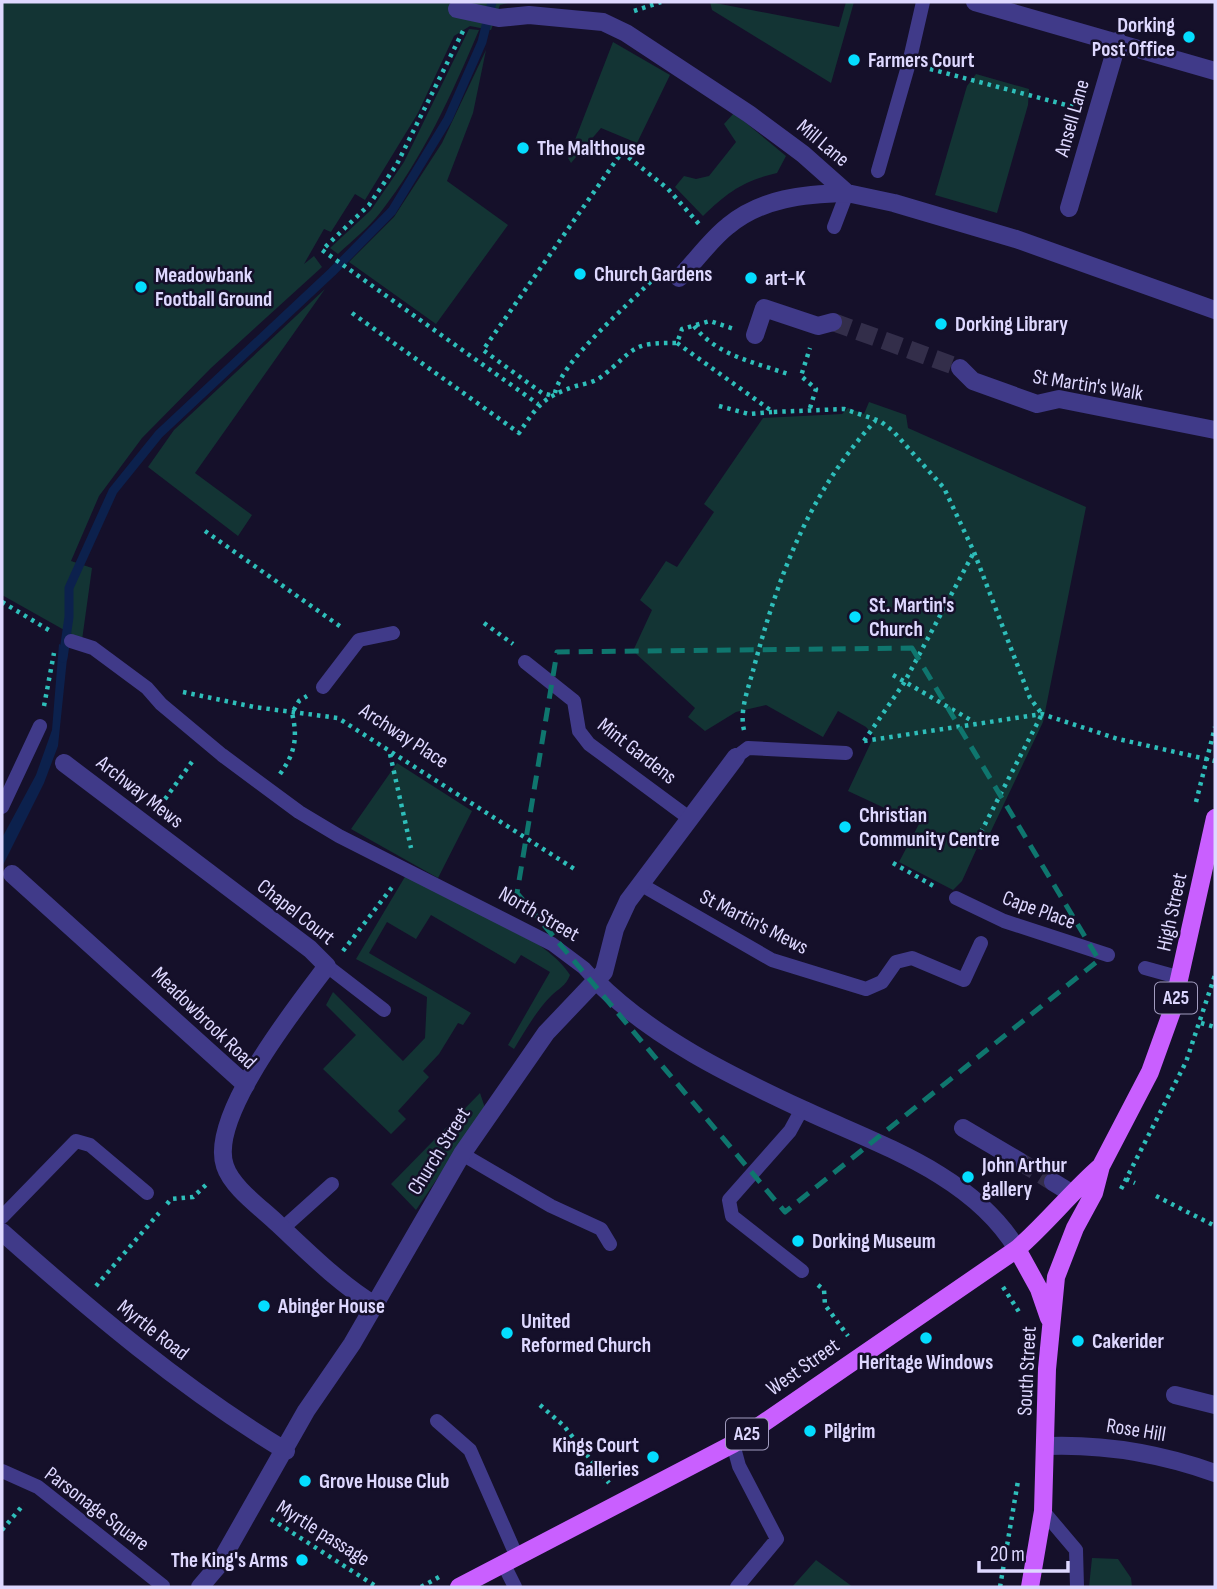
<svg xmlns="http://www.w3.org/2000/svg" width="1217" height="1589" font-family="'Sofia Sans Condensed',sans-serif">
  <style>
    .green { fill: #133434 }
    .water { fill: #0c214d }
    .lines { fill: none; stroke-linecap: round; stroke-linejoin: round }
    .stream { stroke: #0c214d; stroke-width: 9 }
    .pedestrian-tunnel { stroke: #332e4a; stroke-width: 18; stroke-dasharray: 18 9; stroke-linecap: butt }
    .path { stroke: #2ebeba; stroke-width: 4.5; stroke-dasharray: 3.5 5; stroke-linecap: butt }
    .service { stroke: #403a89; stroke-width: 14 }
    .pedestrian { stroke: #403a89; stroke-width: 18 }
    .minor { stroke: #403a89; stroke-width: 18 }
    .primary { stroke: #c95fff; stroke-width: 18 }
    .marked { fill: none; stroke: #0f766e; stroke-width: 5; stroke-dasharray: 14 9; stroke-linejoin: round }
    .poi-dot { fill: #04ddff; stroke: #15102a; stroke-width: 2.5 }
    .labels { text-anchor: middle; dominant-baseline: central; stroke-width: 5; stroke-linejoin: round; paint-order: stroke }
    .shield { fill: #15102a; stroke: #a29cbf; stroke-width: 2 }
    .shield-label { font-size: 19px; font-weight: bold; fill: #ded8ff }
    .poi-label { font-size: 21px; font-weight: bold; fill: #ded8ff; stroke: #15102a; text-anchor: start }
    .street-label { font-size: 21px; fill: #ded8ff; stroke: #15102a }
  </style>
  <rect width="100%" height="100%" fill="#15102a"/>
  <path class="green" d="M2 2H512L500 5 491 30 470 26 454 36 418 113 365 200 355 194 331 232 324 229 304 264 314 256 322 267 211 368 142 438 99 496 71 561 92 568 82 640 2 595Z
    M710 2 839 27 846 2H854L831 83 712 10Z
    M469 29 479 30C452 94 423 158 380 213 368 228 352 241 338 254L330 248 371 210 404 162Z
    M613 42 670 75 637 143 601 128 571 163 568 158Z
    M486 50 473 113 447 181 508 225 436 324 349 262 394 217 442 143Z
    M976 74 1029 89 1028 105 997 213 935 195 967 86Z
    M734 113 786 156 777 173C743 181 728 192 703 216L675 187 684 176 696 179 709 176 736 142 724 124Z
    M325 289 195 473 252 515 238 536 148 467 174 430Z
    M869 402 906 415 908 428 1086 507 1043 722 982 850 977 848 962 881 953 890 899 862 919 824 848 791 874 736 866 727 838 711 823 737 766 705 736 712 705 731 688 717 695 708 633 651 652 610 640 600 666 561 677 567 714 512 704 504 763 418 842 414 848 408 864 414Z
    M397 763 472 811 438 878 351 829Z
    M406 875C450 897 545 935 570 975 566 986 558 989 551 996 536 1011 525 1031 514 1049L508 1045 550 972 521 955 515 964 431 915 416 939 387 922 369 953 471 1013 463 1025 458 1023 439 1054 423 1071 429 1077 398 1111 406 1119 391 1134 323 1069 356 1035 326 1005 333 992 403 1061 425 1038 427 997 356 959Z
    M480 1093 485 1108 416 1210 391 1184Z
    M1092 1558 1118 1559 1131 1578 1132 1587H1089Z
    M816 1560 853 1587H792Z"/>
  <path class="water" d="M59 644 68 649 58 746 44 783 2 867V838L36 775 52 730Z"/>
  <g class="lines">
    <path class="stream" d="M63 658 69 617V588L113 491 159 434 332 272 392 211 448 119 482 42 492 2"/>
    <path class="pedestrian-tunnel" d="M833 322 960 368
      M1019 1161 1053 1182"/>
    <path class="path" d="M634 11 661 2
      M463 31 397 164 369 205 322 250 538 404
      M930 69 1074 107
      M352 313 519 433C538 405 543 397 576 386 584 384 595 382 601 377 635 351 628 342 677 343L682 329 710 321 734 329
      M694 326C717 356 757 363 791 375
      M677 343 773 412 844 409 880 421 893 431 944 488 974 552 1030 698 1042 714 982 830
      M555 393C562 360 630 304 655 277
      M550 395 542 393 483 350 622 152 668 189 699 224
      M719 406 749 414 772 412
      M810 408 816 389 801 376 810 348
      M205 531 341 627
      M2 602 52 632
      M484 623 513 644
      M893 675 974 722
      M183 692 254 707 338 718 576 870
      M44 706 54 653
      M744 730C739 710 749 687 754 667 779 574 809 493 875 421
      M864 741 1042 714 1118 739 1215 761
      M864 741 904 683 974 552
      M390 754 411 848
      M280 774C295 753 298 738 292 713L299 701 307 696
      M1196 802 1215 727
      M160 806 194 759
      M893 863 937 888
      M343 951 393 886
      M1201 1023 1215 1027
      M1126 1179 1135 1183
      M1121 1189 1186 1062 1215 975
      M1156 1196 1215 1226
      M167 1204 171 1199 193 1197 209 1182
      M818 1285 824 1290 825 1305 848 1336
      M96 1286 159 1213
      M1003 1287 1021 1315
      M540 1405 564 1426 609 1483
      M271 1519 377 1587
      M2 1530 24 1504
      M421 1587 439 1577
      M1000 1587 1018 1481"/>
    <path class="service" d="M878 171 909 63 923 2
      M834 227 847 193
      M71 641 93 648 147 688 161 704 222 755 299 812 339 836 552 944 584 968 595 980
      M525 662 574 701 579 731 589 744 689 818
      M323 687 359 640 393 633
      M736 757 748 748 846 753
      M2 807 40 726
      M640 884 772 960 866 989 882 982 896 962 912 958 964 980 981 943
      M956 898 1004 921 1108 955
      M327 966 384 1010
      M1145 968 1181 978
      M462 1154 551 1206 601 1229 610 1244
      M2 1217 76 1141 90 1145 147 1193
      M283 1228 332 1184
      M802 1271 732 1216 729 1200 790 1131 802 1109
      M437 1421 470 1450 517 1557
      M733 1444 739 1466 777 1539 737 1587
      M2 1471 38 1487 163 1586
      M1043 1511 1076 1550 1077 1587
      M503 1563 515 1587"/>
    <path class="pedestrian" d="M755 335 764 308 818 326 833 322
      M960 368 973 381 1037 404 1059 399 1215 430
      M963 1128 1019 1161
      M1053 1182 1071 1193"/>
    <path class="minor" d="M975 2 1215 71
      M457 9 499 18 529 15 603 22 626 33 749 114 803 154 847 193 894 203 1016 239 1215 310
      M1069 208 1118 41
      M679 278C695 262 710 240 728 226 762 198 804 194 847 193
      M64 763 310 949 327 966C297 1006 208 1117 225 1166 232 1188 263 1209 279 1225 309 1253 339 1283 373 1304
      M12 874 246 1085
      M595 980C653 1038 729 1075 802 1109 877 1144 972 1174 1017 1249
      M2 1232C91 1311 183 1389 286 1451
      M1175 1395 1215 1405
      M1047 1446C1106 1444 1159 1453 1215 1473
      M200 1587 218 1566 306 1411 352 1344 462 1154 546 1033 604 972 615 929 628 901 736 757"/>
    <path class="primary" d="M1017 1249 1039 1289 1049 1318
      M459 1587 733 1444 1017 1249C1047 1223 1071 1192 1101 1166
      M1030 1587 1043 1511 1047 1369 1056 1277 1075 1228 1094 1193 1101 1166 1150 1072 1172 1011 1215 818"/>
  </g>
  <path class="marked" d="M912 648 1099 960 785 1212 517 893 557 652Z"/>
  <g class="poi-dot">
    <circle cx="1189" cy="37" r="7"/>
    <circle cx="854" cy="60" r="7"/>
    <circle cx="523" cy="148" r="7"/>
    <circle cx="580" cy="274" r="7"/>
    <circle cx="751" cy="278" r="7"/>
    <circle cx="141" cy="287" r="7"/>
    <circle cx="941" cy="324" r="7"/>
    <circle cx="855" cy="617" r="7"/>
    <circle cx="845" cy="827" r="7"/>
    <circle cx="968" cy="1177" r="7"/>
    <circle cx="798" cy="1241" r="7"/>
    <circle cx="264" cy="1306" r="7"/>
    <circle cx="507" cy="1333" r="7"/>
    <circle cx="926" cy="1338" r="7"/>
    <circle cx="1078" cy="1341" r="7"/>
    <circle cx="810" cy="1431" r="7"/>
    <circle cx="653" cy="1457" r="7"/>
    <circle cx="305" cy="1481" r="7"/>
    <circle cx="302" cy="1560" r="7"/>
  </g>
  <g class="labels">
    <g class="shield">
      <rect x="1155" y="982.5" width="42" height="31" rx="5"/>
      <rect x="726" y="1418.5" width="42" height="31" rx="5"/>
    </g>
    <g class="shield-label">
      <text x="1176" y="998">A25</text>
      <text x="747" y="1434">A25</text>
    </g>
    <g class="poi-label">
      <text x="1175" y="25" text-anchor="end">Dorking<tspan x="1175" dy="24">Post Office</tspan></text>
      <text x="868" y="60">Farmers Court</text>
      <text x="537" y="148">The Malthouse</text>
      <text x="594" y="274">Church Gardens</text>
      <text x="155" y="275">Meadowbank<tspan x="155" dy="24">Football Ground</tspan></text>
      <text x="765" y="278">art-K</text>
      <text x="955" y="324">Dorking Library</text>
      <text x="869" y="605">St. Martin's<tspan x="869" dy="24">Church</tspan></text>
      <text x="859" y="815">Christian<tspan x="859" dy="24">Community Centre</tspan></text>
      <text x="982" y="1165">John Arthur<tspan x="982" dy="24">gallery</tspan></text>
      <text x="812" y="1241">Dorking Museum</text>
      <text x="278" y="1306">Abinger House</text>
      <text x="521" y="1321">United<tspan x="521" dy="24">Reformed Church</tspan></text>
      <text x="1092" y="1341">Cakerider</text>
      <text x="926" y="1362" text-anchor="middle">Heritage Windows</text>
      <text x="824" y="1431">Pilgrim</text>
      <text x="639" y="1445" text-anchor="end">Kings Court<tspan x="639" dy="24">Galleries</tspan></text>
      <text x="319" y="1481">Grove House Club</text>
      <text x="288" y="1560" text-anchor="end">The King's Arms</text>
    </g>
    <g class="street-label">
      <text transform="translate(1072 118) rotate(-74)">Ansell Lane</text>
      <text transform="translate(823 143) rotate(40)">Mill Lane</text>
      <text transform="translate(1088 385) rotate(9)">St Martin's Walk</text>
      <text transform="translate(404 736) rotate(33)">Archway Place</text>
      <text transform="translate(637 751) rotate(38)">Mint Gardens</text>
      <text transform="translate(140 792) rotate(38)">Archway Mews</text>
      <text transform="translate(1039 910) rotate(20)">Cape Place</text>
      <text transform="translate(296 912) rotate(38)">Chapel Court</text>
      <text transform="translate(1172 912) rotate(-78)">High Street</text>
      <text transform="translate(539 914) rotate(30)">North Street</text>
      <text transform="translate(754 922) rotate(27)">St Martin's Mews</text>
      <text transform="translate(204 1018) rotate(44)">Meadowbrook Road</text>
      <text transform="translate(439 1151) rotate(-58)">Church Street</text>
      <text transform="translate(153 1330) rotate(38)">Myrtle Road</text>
      <text transform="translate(803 1367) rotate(-35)">West Street</text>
      <text transform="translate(1027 1371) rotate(-87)">South Street</text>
      <text transform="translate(1136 1430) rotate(9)">Rose Hill</text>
      <text transform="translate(97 1509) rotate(37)">Parsonage Square</text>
      <text transform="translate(323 1533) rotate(32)">Myrtle passage</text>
    </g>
  </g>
  <rect width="1217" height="1589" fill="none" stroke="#ded8ff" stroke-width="7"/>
  <path d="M979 1561v10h89v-10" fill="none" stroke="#ded8ff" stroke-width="3.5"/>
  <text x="990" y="1561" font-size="21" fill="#ded8ff" stroke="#15102a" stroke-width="5" paint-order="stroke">20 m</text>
</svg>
